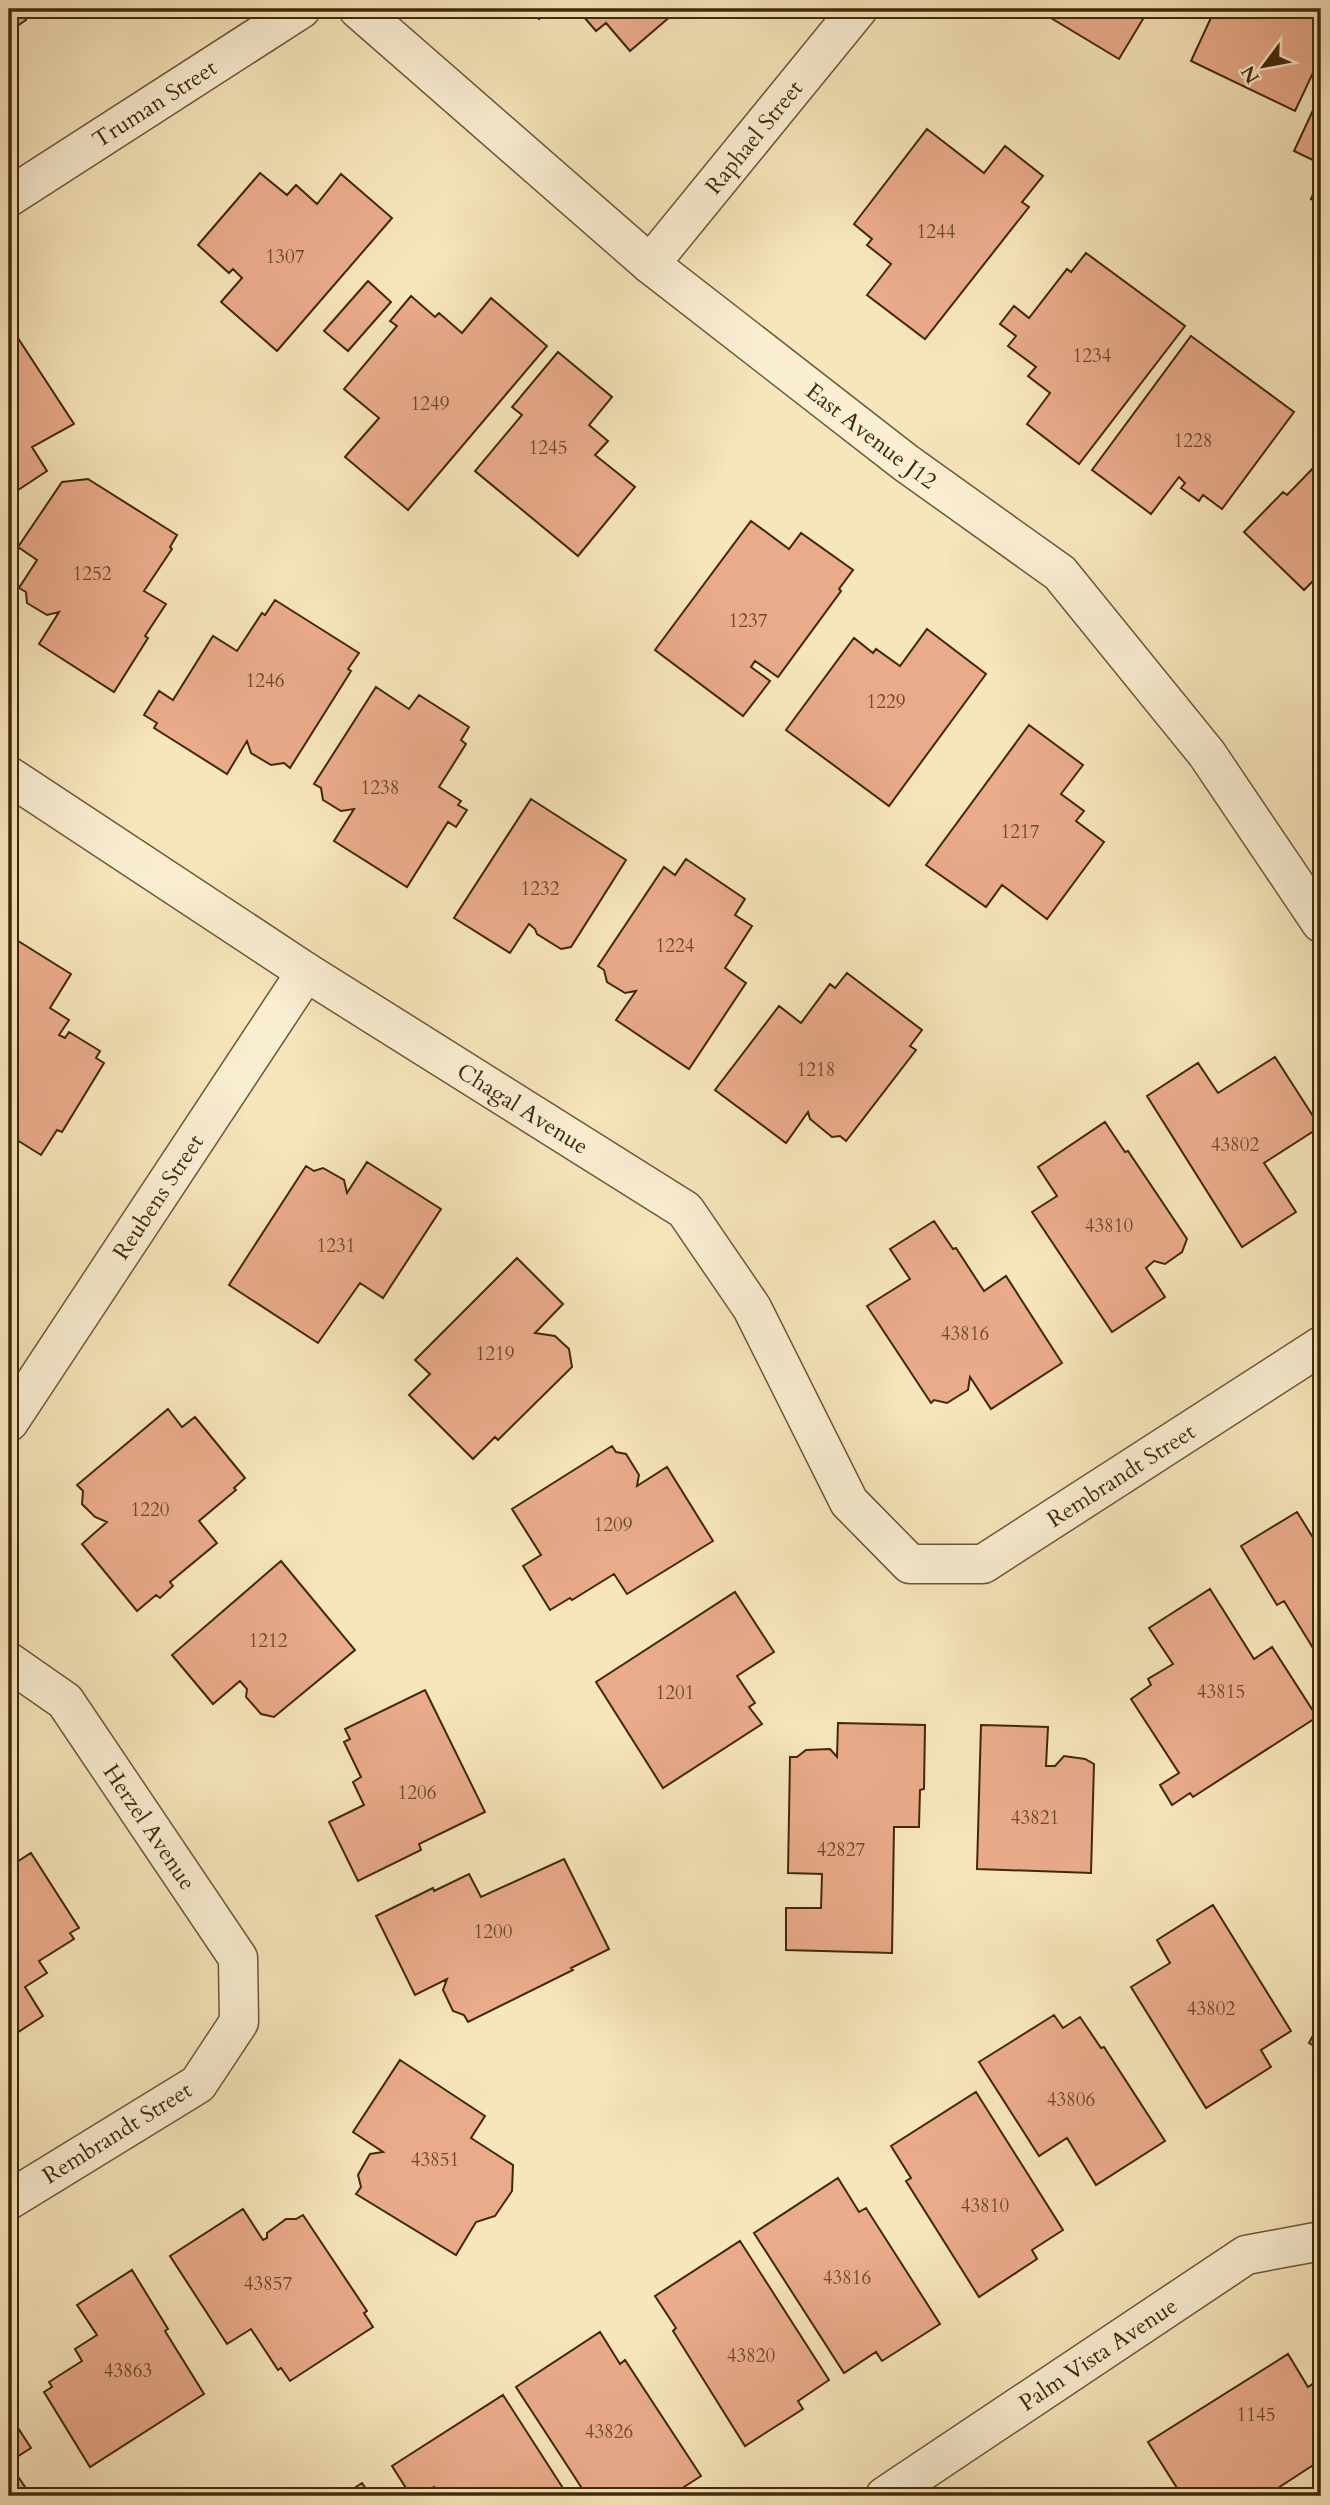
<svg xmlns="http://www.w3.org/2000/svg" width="1330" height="2505" font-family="Cardo,serif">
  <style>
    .building { fill: #eaab8a; stroke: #41280a; stroke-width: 2 }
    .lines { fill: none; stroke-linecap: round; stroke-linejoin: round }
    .minor-casing { stroke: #6e5736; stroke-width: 41 }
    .minor { stroke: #faeed3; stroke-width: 38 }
    .labels { text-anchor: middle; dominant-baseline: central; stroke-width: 5; stroke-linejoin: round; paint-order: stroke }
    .number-label { font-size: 19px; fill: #6b492a }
    .street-label { font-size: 23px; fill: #41280a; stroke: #faeed3 }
  </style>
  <rect width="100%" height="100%" fill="#f7e5bb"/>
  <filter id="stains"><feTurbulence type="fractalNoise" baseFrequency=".00286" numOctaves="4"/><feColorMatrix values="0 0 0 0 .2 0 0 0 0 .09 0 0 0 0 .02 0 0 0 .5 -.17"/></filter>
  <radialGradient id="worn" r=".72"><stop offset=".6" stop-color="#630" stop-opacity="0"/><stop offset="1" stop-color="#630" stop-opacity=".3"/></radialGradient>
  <path class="building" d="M9 9H35L24 16 26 20 10 31Z
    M530 9H551L539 19Z
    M577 9H679L630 51 606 23 596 31Z
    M1036 9H1149L1119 59Z
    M1215 9H1321V56L1295 111 1191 61Z
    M1321 93V164L1294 151Z
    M927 129 984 173 1005 146 1043 176 1022 202 1029 207 925 339 867 295 891 264 867 245 872 239 854 224Z
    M260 173 287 195 296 185 317 204 341 174 392 218 277 351 221 302 242 278 233 269 229 273 198 245Z
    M1321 176V204L1311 199Z
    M1086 253 1185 326 1079 464 1027 424 1050 393 1028 376 1036 367 1008 346 1016 336 1000 324 1014 306 1029 318 1067 269 1071 272Z
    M368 281 391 302 348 351 324 331Z
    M411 296 435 317 439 313 462 333 491 298 547 346 408 510 345 457 379 418 344 389 397 326 390 321Z
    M14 332 74 424 32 447 47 471 9 496V336Z
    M1191 336 1294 412 1222 509 1203 495 1199 501 1181 488 1185 483 1179 477 1151 514 1092 470Z
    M558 352 612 397 589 425 608 441 595 455 635 487 578 556 475 471 522 415 512 407Z
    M1321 460V573L1304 590 1244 532 1283 492 1287 495Z
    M88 479 177 535 170 547 172 549 144 591 166 604 145 636 148 638 114 692 39 644 59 612 47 615 27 603 26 592 19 588 37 560 18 547 62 482Z
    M751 521 789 549 801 533 853 570 839 589 841 591 778 677 755 661 751 667 770 681 743 716 655 650Z
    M275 600 359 653 348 669 351 671 290 768 284 763 271 765 251 753 247 741 227 774 154 728 157 723 144 715 159 691 173 700 213 636 237 651 262 613 265 615Z
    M927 629 986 674 889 806 786 730 854 638 873 653 876 649 900 666Z
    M376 687 409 709 419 695 469 727 461 740 466 744 439 787 461 801 458 805 467 810 456 827 448 822 407 887 334 841 354 809 341 811 323 800 321 788 314 784Z
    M1029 725 1083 765 1061 794 1084 811 1076 821 1104 842 1047 919 1002 885 986 907 926 865Z
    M531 799 626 860 571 947 561 949 537 934 535 929 529 924 510 953 454 918Z
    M686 859 745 899 735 915 752 926 725 968 746 983 689 1069 616 1020 636 991 625 993 607 982 604 970 598 966 664 867 675 875Z
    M15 939 71 974 50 1008 69 1020 59 1035 65 1038 69 1032 100 1051 96 1058 104 1063 62 1132 57 1130 41 1155 9 1135V949Z
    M847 973 922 1030 910 1046 916 1050 846 1141 840 1136 832 1137 810 1119 808 1112 786 1143 715 1090 779 1006 801 1023 830 984 835 988Z
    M1275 1057 1320 1127 1264 1163 1296 1212 1242 1247 1147 1096 1198 1063 1218 1093Z
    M1105 1122 1125 1152 1128 1151 1187 1239 1182 1252 1165 1264 1154 1261 1146 1268 1165 1297 1112 1332 1032 1212 1057 1196 1038 1167Z
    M367 1162 441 1209 383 1298 360 1283 318 1343 229 1285 306 1166 314 1171 323 1168 344 1180 347 1193Z
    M934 1221 953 1249 956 1248 984 1291 1006 1276 1062 1363 991 1409 970 1377 968 1390 947 1403 934 1400 931 1403 867 1306 910 1279 890 1249Z
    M517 1258 563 1304 535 1333 555 1336 569 1349 572 1367 498 1440 495 1437 473 1459 409 1395 430 1374 415 1360Z
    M168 1409 182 1427 195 1417 245 1478 234 1488 236 1490 199 1521 217 1543 170 1582 173 1586 160 1598 156 1595 137 1611 82 1544 107 1522 95 1517 82 1504 83 1491 77 1485Z
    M612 1446 616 1452 626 1454 639 1475 637 1486 667 1467 713 1541 627 1594 614 1574 572 1600 570 1598 550 1610 523 1566 541 1555 512 1509Z
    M1297 1512 1317 1544 1321 1542V1661L1284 1601 1277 1605 1241 1546Z
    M281 1561 355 1650 274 1717 261 1714 246 1697 247 1689 240 1681 213 1704 172 1655Z
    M1210 1589 1254 1659 1272 1647 1317 1717 1193 1797 1190 1793 1172 1805 1160 1785 1179 1773 1131 1699 1151 1685 1148 1679 1173 1664 1149 1628Z
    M735 1592 774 1652 737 1676 755 1703 749 1707 762 1724 663 1788 596 1682Z
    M425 1690 485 1812 419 1844 421 1850 358 1881 329 1822 364 1805 353 1782 361 1777 344 1742 350 1739 345 1729Z
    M838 1723 925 1725 924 1789 920 1790 919 1827H894L892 1953 786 1950V1908H821L822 1874 788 1873 790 1757H797L806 1750 830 1749 837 1757Z
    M981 1725 1048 1727 1046 1766H1055L1064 1756 1085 1759 1094 1764 1091 1873 977 1869Z
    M31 1853 79 1928 70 1933 74 1939 39 1961 47 1973 25 1987 43 2016 9 2038V1867Z
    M564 1859 609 1949 571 1968 573 1970 468 2022 464 2015 453 2011 443 1990 447 1979 415 1995 376 1916 433 1888 434 1891 469 1874 481 1897Z
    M1213 1905 1291 2031 1261 2050 1271 2067 1206 2108 1131 1987 1170 1963 1157 1940Z
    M1054 2015 1063 2028 1080 2017 1101 2048 1104 2047 1165 2141 1096 2185 1067 2138 1039 2156 979 2062Z
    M1321 2021V2050L1309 2043Z
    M400 2060 485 2116 471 2138 513 2165 512 2191 495 2216 476 2222 456 2255 356 2194 361 2187 358 2175 370 2154 383 2152 353 2132Z
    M976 2092 1063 2230 1032 2250 1037 2259 979 2297 906 2181 911 2178 891 2146Z
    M838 2178 859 2212 866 2208 940 2324 882 2361 876 2352 844 2373 754 2233Z
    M243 2209 263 2240 267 2238V2233L286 2219H296L303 2215 367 2311 364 2313 373 2327 290 2381 281 2368 278 2370 251 2329 227 2344 170 2256Z
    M740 2241 829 2380 798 2401 803 2409 745 2446 673 2331 676 2328 655 2296Z
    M132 2270 168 2329 165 2331 204 2394 90 2467 44 2392 52 2387 49 2382 82 2361 75 2349 97 2335 77 2305Z
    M600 2332 620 2364 625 2360 701 2476 670 2496H587L516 2387Z
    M1288 2354 1308 2387 1317 2381 1321 2388V2460L1278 2488 1283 2496H1182L1148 2442Z
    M503 2395 568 2496H439L434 2487 420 2496H411L392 2466Z
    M9 2414 31 2448 9 2462Z
    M9 2463 31 2496H9Z
    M362 2483 371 2496H342Z"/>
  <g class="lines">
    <g class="minor-casing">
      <g id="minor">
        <path id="s1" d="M358 9 650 264 906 463 1060 573 1207 754 1321 923"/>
        <path id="s2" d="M9 197 301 9"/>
        <path id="s3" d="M650 264 858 9"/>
        <path id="s4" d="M9 776 306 972 685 1210 752 1308 849 1502 910 1564H983L1321 1346"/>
        <path id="s5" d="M9 1422 306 972"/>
        <path id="s6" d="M9 1662 65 1701 238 1958 239 2022 198 2084 9 2200"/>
        <path id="s7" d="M885 2496 1246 2255 1321 2241"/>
      </g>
    </g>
    <use href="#minor" class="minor"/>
  </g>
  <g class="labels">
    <g class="number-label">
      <text x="936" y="232">1244</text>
      <text x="285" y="257">1307</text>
      <text x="1092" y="356">1234</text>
      <text x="430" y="404">1249</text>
      <text x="1193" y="441">1228</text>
      <text x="548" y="448">1245</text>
      <text x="92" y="574">1252</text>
      <text x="748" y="621">1237</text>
      <text x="265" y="681">1246</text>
      <text x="886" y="702">1229</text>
      <text x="380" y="788">1238</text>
      <text x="1020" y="832">1217</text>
      <text x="540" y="889">1232</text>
      <text x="675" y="946">1224</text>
      <text x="816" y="1070">1218</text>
      <text x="1235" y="1145">43802</text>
      <text x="1109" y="1226">43810</text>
      <text x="336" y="1246">1231</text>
      <text x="965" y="1334">43816</text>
      <text x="495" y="1354">1219</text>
      <text x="150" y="1510">1220</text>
      <text x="613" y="1525">1209</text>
      <text x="268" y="1641">1212</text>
      <text x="1221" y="1692">43815</text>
      <text x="675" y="1693">1201</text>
      <text x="417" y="1793">1206</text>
      <text x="1035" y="1818">43821</text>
      <text x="841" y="1850">42827</text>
      <text x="493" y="1932">1200</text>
      <text x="1211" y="2009">43802</text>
      <text x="1071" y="2100">43806</text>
      <text x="435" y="2160">43851</text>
      <text x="985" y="2206">43810</text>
      <text x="847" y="2278">43816</text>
      <text x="268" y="2284">43857</text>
      <text x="751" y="2356">43820</text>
      <text x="128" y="2371">43863</text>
      <text x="1256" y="2415">1145</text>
      <text x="609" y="2432">43826</text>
    </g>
    <g class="street-label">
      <text stroke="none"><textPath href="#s2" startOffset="173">Truman Street</textPath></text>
      <text stroke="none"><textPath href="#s3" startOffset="164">Raphael Street</textPath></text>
      <text stroke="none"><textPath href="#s1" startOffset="668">East Avenue J12</textPath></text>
      <text stroke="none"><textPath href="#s4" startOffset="612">Chagal Avenue</textPath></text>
      <text stroke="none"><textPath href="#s5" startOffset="270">Reubens Street</textPath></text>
      <text stroke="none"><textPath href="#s4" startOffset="1463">Rembrandt Street</textPath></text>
      <text stroke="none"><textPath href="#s6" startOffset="220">Herzel Avenue</textPath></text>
      <text transform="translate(117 2133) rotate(-32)">Rembrandt Street</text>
      <text stroke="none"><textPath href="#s7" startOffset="256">Palm Vista Avenue</textPath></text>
    </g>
  </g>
  <rect width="1330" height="2505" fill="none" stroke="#f7e5bb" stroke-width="35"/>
  <rect x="10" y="10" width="1309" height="2484" fill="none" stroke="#41280a" stroke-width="3.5"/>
  <rect x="18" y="18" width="1295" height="2470" fill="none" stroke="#41280a" stroke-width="2"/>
  <g transform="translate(1264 66) rotate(238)" stroke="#faeed3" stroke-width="5" paint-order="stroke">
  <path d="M0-5L12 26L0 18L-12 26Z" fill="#41280a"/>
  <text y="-10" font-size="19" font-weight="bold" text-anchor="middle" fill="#41280a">N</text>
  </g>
  <rect width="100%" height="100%" filter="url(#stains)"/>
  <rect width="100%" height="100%" fill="url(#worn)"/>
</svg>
